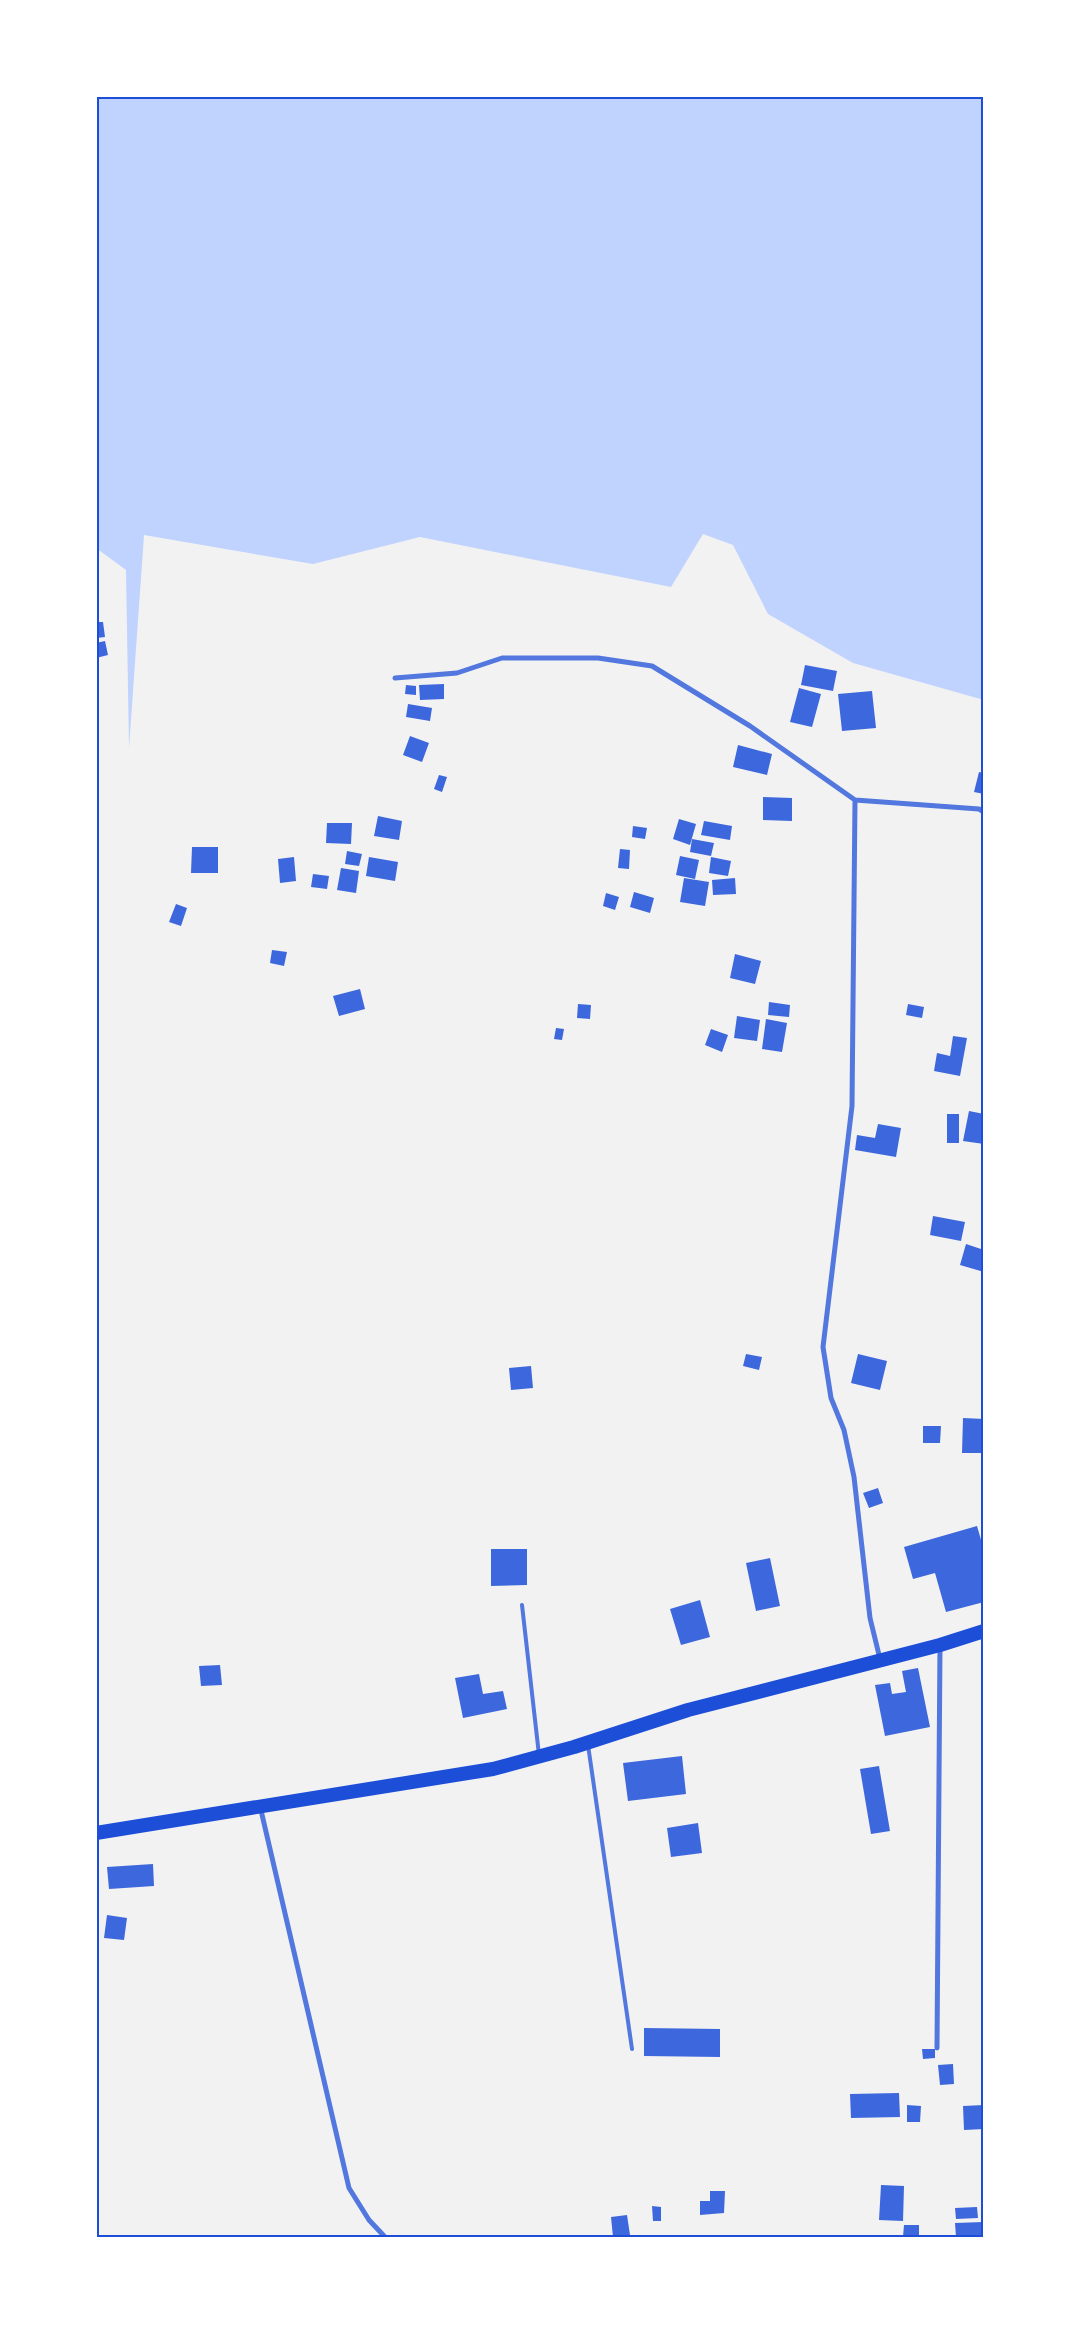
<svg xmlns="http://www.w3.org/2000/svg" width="1080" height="2333" font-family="'PT Sans',sans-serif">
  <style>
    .water { fill: #bfd3fe }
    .building { fill: #3d67dc }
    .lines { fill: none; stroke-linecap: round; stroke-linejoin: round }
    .service { stroke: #5277de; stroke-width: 4 }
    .minor { stroke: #5277de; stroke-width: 5 }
    .trunk { stroke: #1d4ed8; stroke-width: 14 }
    .neatline { fill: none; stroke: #1d4ed8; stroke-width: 2 }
  </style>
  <rect width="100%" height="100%" fill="#f2f2f2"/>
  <path class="water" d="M96 96H984V700L853 663 768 614 733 545 703 534 671 587 420 537 313 564 144 535 129 748 126 570 96 548Z"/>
  <path class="building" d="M96 622H103L105 637 96 638Z
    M105 641 108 655 96 658V643Z
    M805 665 837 671 833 691 801 685Z
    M444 684V699L420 700 419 685Z
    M406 685 416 686V695L405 694Z
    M799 688 821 694 812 727 790 722Z
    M872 691 876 728 842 731 838 694Z
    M408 704 432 708 430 721 406 717Z
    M410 736 429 743 422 762 403 755Z
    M738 745 772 754 767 775 733 767Z
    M979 772 984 773V794L974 792Z
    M439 775 447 777 442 792 434 789Z
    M763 797 792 798V821L763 820Z
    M378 816 402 821 399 840 374 836Z
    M679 819 696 824 690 845 673 839Z
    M704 821 732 826 730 840 701 835Z
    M327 823H352L351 844 326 843Z
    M633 826 647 828 645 839 632 837Z
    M692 839 714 843 711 856 690 852Z
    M192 847H218V873H191Z
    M620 849 630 850 629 869 618 868Z
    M347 851 362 854 359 866 345 864Z
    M680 856 699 860 695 879 676 875Z
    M294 857 296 881 280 883 278 859Z
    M369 857 398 862 395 881 366 876Z
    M711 857 731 861 728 876 709 873Z
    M341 868 359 871 356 893 337 890Z
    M313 874 329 876 327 889 311 887Z
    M684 878 709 882 705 906 680 902Z
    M735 878 736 894 713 895 712 880Z
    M634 892 654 898 650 913 630 907Z
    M606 893 619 897 615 910 603 906Z
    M176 904 187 908 181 926 169 922Z
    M272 950 287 952 284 966 270 963Z
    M735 954 761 961 755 984 730 978Z
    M360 989 365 1009 339 1016 333 996Z
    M769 1002 790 1005 789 1017 768 1015Z
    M578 1004 591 1005 590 1019 577 1018Z
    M908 1004 924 1007 922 1018 906 1015Z
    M737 1016 760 1020 757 1041 734 1038Z
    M766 1019 787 1023 782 1052 762 1049Z
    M556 1028 564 1029 562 1040 554 1039Z
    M711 1029 728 1035 722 1052 705 1045Z
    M953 1036 967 1038 960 1076 934 1071 937 1053 950 1056Z
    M969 1111 984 1114V1144L963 1141Z
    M947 1114H959V1143H947Z
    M878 1124 901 1128 896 1157 855 1150 857 1135 875 1138Z
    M933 1216 965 1222 961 1241 930 1235Z
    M966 1244 984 1250V1272L960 1265Z
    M746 1354 762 1357 759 1370 743 1366Z
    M858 1354 887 1361 880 1390 851 1383Z
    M531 1366 533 1388 511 1390 509 1368Z
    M963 1418 984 1419V1453H962Z
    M923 1426H941L940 1443H923Z
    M878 1488 883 1503 869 1508 863 1493Z
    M977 1526 984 1550V1602L946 1612 935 1573 913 1579 904 1547Z
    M491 1549H527V1585L491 1586Z
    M770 1558 780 1606 756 1611 746 1563Z
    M700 1600 710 1637 681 1645 670 1609Z
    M220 1665 222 1685 201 1686 199 1666Z
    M918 1668 930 1727 885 1736 875 1685 890 1683 892 1694 906 1692 902 1671Z
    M479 1674 483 1694 503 1691 507 1709 463 1718 455 1678Z
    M682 1756 686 1794 628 1801 623 1763Z
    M879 1766 890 1831 871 1834 860 1769Z
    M698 1823 702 1853 671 1857 667 1828Z
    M153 1864 154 1886 109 1889 107 1867Z
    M107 1915 127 1918 124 1940 104 1938Z
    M644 2028 720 2029V2057L644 2056Z
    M922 2049H935V2058L923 2059Z
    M953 2064 954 2084 940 2085 938 2065Z
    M899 2093 900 2117 851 2118 850 2094Z
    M907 2105 921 2106 920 2122H907Z
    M984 2105V2129L964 2130 963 2106Z
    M881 2185 904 2186 903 2221 879 2220Z
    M710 2191H725L724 2213 700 2215V2201H710Z
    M652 2206 661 2207V2221H653Z
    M977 2207 978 2218 956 2219 955 2208Z
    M627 2215 630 2235 613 2237 611 2217Z
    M983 2222 984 2236 956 2237 955 2223Z
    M904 2225H919V2237H903Z"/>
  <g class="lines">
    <path class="service" d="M522 1605 539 1755
      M588 1745 632 2049"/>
    <path class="minor" d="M395 678 457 673 502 658H598L652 666 750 726 855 800 979 809 984 812
      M855 800 852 1106 823 1347 831 1398 844 1430 854 1477 870 1618 880 1659
      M260 1806 349 2188 369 2220 385 2237
      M937 2048 940 1645"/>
    <path class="trunk" d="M96 1833 493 1769 574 1747 688 1710 940 1645 984 1631"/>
  </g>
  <rect width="1080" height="2333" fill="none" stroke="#ffffff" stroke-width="195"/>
  <rect x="98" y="98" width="884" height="2138" class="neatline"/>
</svg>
